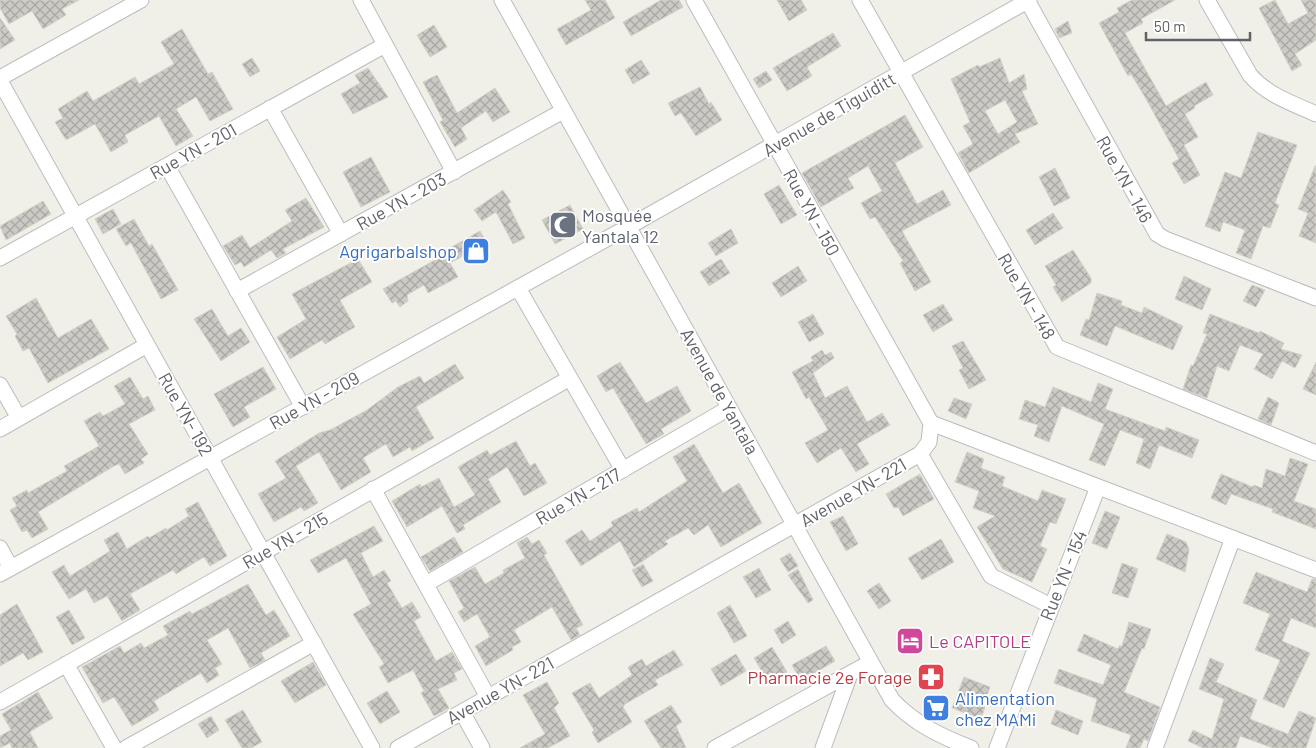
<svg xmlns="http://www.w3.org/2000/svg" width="1316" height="748" font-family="Barlow,sans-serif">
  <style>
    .building { fill: url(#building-cross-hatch); stroke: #d6d2c6; fill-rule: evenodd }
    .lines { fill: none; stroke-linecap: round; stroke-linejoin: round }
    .minor-casing { stroke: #babcc1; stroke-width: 17 }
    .minor { stroke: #fff; stroke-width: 15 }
    .labels { text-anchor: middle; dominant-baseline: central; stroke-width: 4; stroke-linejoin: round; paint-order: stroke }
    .street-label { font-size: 18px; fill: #5f6268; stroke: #fff }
    .worship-label { font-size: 18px; fill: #5b616d; stroke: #fff; text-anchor: start }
    .shop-label { font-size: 18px; fill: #366cbe; stroke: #fff; text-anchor: end }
    .hotel-label { font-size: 18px; fill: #b23c85; stroke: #fff; text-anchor: start }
    .health-label { font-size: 18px; fill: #be3a42; stroke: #fff; text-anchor: end }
  </style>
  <defs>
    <pattern id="building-cross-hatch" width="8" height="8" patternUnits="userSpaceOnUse" patternTransform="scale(1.25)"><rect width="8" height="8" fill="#cccac5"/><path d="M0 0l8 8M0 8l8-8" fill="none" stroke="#a9a7a4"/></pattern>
  </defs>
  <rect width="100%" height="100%" fill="#f1f0e8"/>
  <path class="building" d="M0 0H79L62 9 66 15 43 29 32 11 9 24 0 8Z
    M585 0H605L615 18 566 45 557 29 591 10Z
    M661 0H679L683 7 631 36 623 22Z
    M777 0H801L807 10 789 21Z
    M1132 0H1175L1141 19 1143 23 1125 33 1166 106 1206 82 1213 95 1194 106 1195 108 1185 114 1198 137 1184 145 1200 175 1184 184 1172 163 1179 159 1145 97 1131 74 1128 76 1099 23 1119 12 1117 8Z
    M1275 0 1288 24 1308 13 1301 0H1316V40L1295 54 1302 65 1292 71 1259 8Z
    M0 18 15 40 0 49Z
    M1068 21 1072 33 1059 38 1055 29Z
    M434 25 447 47 430 57 417 35Z
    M182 29 208 74 212 72 233 109 210 121 196 97 176 109 193 136 176 146 159 116 125 135 128 142 111 152 95 124 66 140 55 122 63 118 58 109 87 91 93 101 135 77 139 84 174 64 161 42Z
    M833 33 841 46 807 67 812 76 787 91 773 68Z
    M252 58 260 71 250 77 242 64Z
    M1000 58 1009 83 1024 74 1027 89 1022 91 1038 124 1015 134 1020 142 969 173 958 153 973 144 963 126 970 122 951 79 978 65 979 67ZM1005 100 1017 122 998 134 985 111Z
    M641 60 650 74 633 84 625 70Z
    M368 68 388 97 353 114 341 94 360 83 355 75Z
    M766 71 772 80 759 88 753 79Z
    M437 75 457 113 495 88 510 112 493 122 486 111 461 128 467 139 455 147 440 122 443 120 423 82Z
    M700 87 709 104 711 102 722 120 696 136 681 113 675 116 668 103Z
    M905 115 923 147 895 163 917 204 943 190 951 205 902 231 931 282 915 291 900 263 903 261 875 217 870 219 861 203 882 191 868 166 848 178 854 188 821 207 802 173Z
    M1258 132 1297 145 1275 203 1279 205 1270 228 1263 226 1251 259 1236 253 1245 230 1223 222 1220 232 1205 226 1225 172 1241 178Z
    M371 157 390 192 361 207 343 172Z
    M1315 166H1316V243L1299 236 1308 213 1298 209Z
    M1055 168 1070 198 1054 206 1039 177Z
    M779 185 797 215 781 224 764 194Z
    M503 190 511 202 508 204 525 238 513 244 496 212 482 221 474 210Z
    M306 198 324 227 283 249 286 253 277 258 271 250 244 267 241 262 235 265 223 246 242 235 250 248 292 221 285 210Z
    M43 201 51 214 6 240 0 226Z
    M570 205 583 229 555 244 542 220Z
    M113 209 121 224 103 234 95 219Z
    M1053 213 1063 228 1035 245 1026 230Z
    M134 219 149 246 152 244 178 290 161 299 131 243 126 246 116 229Z
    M731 229 738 243 716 256 708 243Z
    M480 231 487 243 450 263 458 277 428 293 424 285 407 295 408 301 400 307 396 301 392 303 383 289 451 251 450 248Z
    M1073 250 1091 278V283L1062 302 1053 287 1056 285 1045 266Z
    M358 259 372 282 340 300 355 327 325 344 322 340 290 359 277 337 306 319 292 294Z
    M721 259 730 273 709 286 700 272Z
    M798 266 807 281 781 297 772 283Z
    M1184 276 1211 289 1202 310 1175 299Z
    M1252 285 1265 290 1256 307 1243 301Z
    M1097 293 1122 301 1121 305 1142 313 1144 307 1183 326 1173 350 1115 326 1107 346 1080 335 1086 319 1089 320Z
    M36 298 58 338 91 319 109 349 48 383 29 348 23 351 15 336 17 334 6 316Z
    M943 304 953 320 933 332 923 315Z
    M212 309 228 336 241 328 250 342 221 361 194 319Z
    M813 314 824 334 809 342 798 322Z
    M1210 314 1259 333 1260 331 1284 343 1281 349 1302 355 1295 368 1282 361 1272 379 1254 369 1263 354 1240 345 1229 371 1217 366 1207 398 1183 389 1191 365 1193 366 1207 334 1203 333Z
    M963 341 986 380 969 389 959 370 963 368 952 346Z
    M822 350 825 355 831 352 834 358 813 373 825 398 847 386 867 422 882 413 890 425 857 444 869 464 856 472 841 448 817 463 805 443 828 430 809 397 806 399 792 372 813 361 811 357Z
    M620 362 646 403 677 386 691 411 661 429 664 434 646 444 613 388 606 392 597 376Z
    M1316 362V395L1303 389Z
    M455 364 464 378 416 407 434 438 412 451 410 447 393 457 386 444 363 458 371 472 341 490 319 452 296 466 318 503 304 511 301 507 274 522 258 494 286 478 275 461 319 433 330 430 367 410 398 387 420 376 424 383Z
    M263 367 276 389 244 407 250 417 233 427 214 394Z
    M130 377 143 399 148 396 155 410 129 424 148 454 141 459 144 463 125 474 119 464 114 466 38 512 48 529 32 538 27 530 22 532 10 510 17 506 12 498 27 490 28 493 67 471 64 466 99 446 84 421 100 412 103 416 125 404 114 386Z
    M1098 383 1113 389 1105 409 1165 431 1166 427 1199 440 1192 458 1159 445 1150 469 1136 463 1144 439 1120 430 1105 466 1089 460 1104 424 1062 406 1049 442 1034 436 1038 425 1019 419 1025 400 1045 407 1053 387 1091 402Z
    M1268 397 1279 403 1271 425 1258 419Z
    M954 398 972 404 966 419 948 411Z
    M516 441 530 466 535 463 547 483 524 496 507 467 488 479 501 502 463 525 465 529 457 533 442 506 407 527 392 501 420 484 421 487 439 478 454 507 475 495 458 467 487 450 490 455Z
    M694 444 723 493 739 483 762 523 721 547 708 525 694 535 688 528 665 541 668 544 634 567 620 541 581 566 565 541 582 530 590 541 613 526 611 522 637 508 639 512 687 481 673 457Z
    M967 452 984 459 981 468 1005 477 1002 486 1038 501 1042 490 1066 499 1056 524 1050 522 1040 546 1047 549 1032 582 1003 569 977 527 995 516 973 508 979 491 955 482Z
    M1290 458 1308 464 1294 501 1316 509V529L1272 512 1273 509 1231 494 1226 505 1211 498 1221 474 1253 487 1254 485 1262 488 1266 469 1285 476Z
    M920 474 934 499 903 516 898 507 894 508 886 494Z
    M198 502 227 556 210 566 204 557 176 574 173 570 130 594 140 610 122 621 107 596 94 603 86 589 69 599 52 572 64 565 70 576 110 551 104 540 118 532 127 549 148 536 149 538 166 528 167 530 189 516 185 509Z
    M1105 511 1120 517 1107 549 1092 543Z
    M843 516 858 544 846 551 830 522Z
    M374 526 383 541 361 553 373 577 384 570 391 581 387 583 402 608 412 602 421 617 414 621 436 661 452 652 462 669 454 673 457 680 438 689 449 708 434 716 421 693 424 691 413 670 388 683 379 667 384 664 353 614 371 604 346 558 318 573 310 560Z
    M1167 534 1186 542 1189 550 1185 572 1156 559Z
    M454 537 463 552 430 571 421 557Z
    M527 537 532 544 539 540 547 553 544 555 583 625 576 628 580 635 571 640 552 607 514 630 521 642 512 647 513 650 486 666 475 646 490 637 477 614 464 622 458 612 464 608 449 581 475 567 485 584 504 573 503 570 525 558 517 543Z
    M941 539 954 562 922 580 908 558Z
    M790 553 798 566 788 572 780 559Z
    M1122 563 1138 569 1128 598 1112 593Z
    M643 564 653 581 642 587 632 570Z
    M759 568 771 590 756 598 743 577Z
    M798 569 813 600 808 603 788 575Z
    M1256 572 1307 592 1312 579H1316V628L1291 618 1282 641 1310 653 1284 708 1263 699 1280 660 1255 650 1270 614 1243 603Z
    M879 583 891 601 879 609 867 591Z
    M248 584 266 615 274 610 290 636 261 653 265 660 250 668 228 628 207 640 222 664 215 668 219 675 207 683 201 673 154 701 159 710 132 726 114 697 103 703 82 667 120 646 124 653 141 643 144 648 168 635 163 626 190 611 192 614Z
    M17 604 43 652 28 660 23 653 0 666V615Z
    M730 605 747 636 734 643 717 613Z
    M69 610 85 638 72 645 56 617Z
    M788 621 796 635 782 644 774 630Z
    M1129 622 1151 629 1144 649 1142 648 1124 692 1160 707 1148 741 1144 739 1140 748H1126L1131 735 1091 721 1097 699 1054 683 1059 669 1103 685 1111 665 1077 651 1084 634 1118 649 1119 646H1122Z
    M826 646 835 661 801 681 792 665Z
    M772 647 787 672 769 683 754 658Z
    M674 650 683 665 655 680 658 685 625 704 623 707 632 722 598 743 592 732 594 730 572 693 590 683 599 698 632 675 628 667 642 659 646 666Z
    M736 654 746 671 721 686 711 669Z
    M1210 658 1224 664 1216 682 1257 700 1250 719 1288 734 1299 711 1316 718 1306 748H1273L1240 736 1236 748H1203L1188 741 1193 730 1212 739 1224 699 1199 689Z
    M313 662 326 685 295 703 281 681Z
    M964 677 990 687 983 706 985 707 981 719 952 708Z
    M547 682 559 703 554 708 570 736 548 748H520L545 734 523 695Z
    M387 691 400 712 380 724 367 703Z
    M38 692 53 718 31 731 30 733 38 748H12L10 743 0 748V736L11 730 2 714Z
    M671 705 682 722 676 726 686 748H661L644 721Z
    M243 710 262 742 251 748H242L225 720Z
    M1056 710 1083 721 1078 735 1051 724Z
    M211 716 219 730 207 738 198 724Z"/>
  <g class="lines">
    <g class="minor-casing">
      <path id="minor" d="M361 0 454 172
        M502 0 892 700C915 724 940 736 971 748
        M694 0 931 423
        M860 0 1057 347 1316 453
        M1027 0 1157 234 1165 239 1316 298
        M1207 0 1250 75C1267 95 1292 103 1316 114
        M0 78 141 0
        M0 81 372 748
        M270 108 341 234
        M167 166 303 407
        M0 258 385 45
        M518 288 623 470
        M237 291 563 111
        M0 385 19 418
        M931 423 1316 570
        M0 429 147 345
        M920 454 991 576 1051 606
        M373 489 488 697
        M0 548 11 568
        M0 574 628 227 1029 0
        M426 584 729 408
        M66 664 114 748
        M0 702 570 378
        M462 712 482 748
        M126 748 314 643
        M398 748 920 454 929 442 931 423
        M715 748 871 662
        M823 748 850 674
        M997 748 1098 487
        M1155 748 1233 538"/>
    </g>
    <use href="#minor" class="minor"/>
  </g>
  <defs>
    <g id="mosque-square" transform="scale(1.4375)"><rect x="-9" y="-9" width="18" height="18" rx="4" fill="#6b7280" stroke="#fff"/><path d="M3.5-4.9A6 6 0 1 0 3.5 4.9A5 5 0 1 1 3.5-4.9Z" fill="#fff"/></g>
    <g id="shop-square" transform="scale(1.4375)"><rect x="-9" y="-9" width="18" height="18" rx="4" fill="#3f7fe0" stroke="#fff"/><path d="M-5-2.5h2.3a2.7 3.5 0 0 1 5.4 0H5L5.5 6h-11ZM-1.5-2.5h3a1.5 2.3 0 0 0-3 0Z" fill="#fff"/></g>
    <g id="hotel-square" transform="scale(1.4375)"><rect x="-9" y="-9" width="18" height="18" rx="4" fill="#d1479c" stroke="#fff"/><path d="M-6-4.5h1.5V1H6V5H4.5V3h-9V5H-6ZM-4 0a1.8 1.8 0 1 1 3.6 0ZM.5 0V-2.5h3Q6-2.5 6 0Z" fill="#fff"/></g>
    <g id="pharmacy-square" transform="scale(1.4375)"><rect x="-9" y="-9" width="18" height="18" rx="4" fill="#e0444e" stroke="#fff"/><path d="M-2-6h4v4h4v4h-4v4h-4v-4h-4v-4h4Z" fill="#fff"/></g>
    <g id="supermarket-square" transform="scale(1.4375)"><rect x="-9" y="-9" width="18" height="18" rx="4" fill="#3f7fe0" stroke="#fff"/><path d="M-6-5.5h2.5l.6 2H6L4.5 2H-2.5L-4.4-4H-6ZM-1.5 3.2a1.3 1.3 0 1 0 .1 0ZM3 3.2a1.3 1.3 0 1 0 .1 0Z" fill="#fff"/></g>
  </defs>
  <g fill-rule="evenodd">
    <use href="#mosque-square" x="563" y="225"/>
    <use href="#shop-square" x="476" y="251"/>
    <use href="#hotel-square" x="910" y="641"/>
    <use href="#pharmacy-square" x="931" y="677"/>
    <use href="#supermarket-square" x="936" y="708"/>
  </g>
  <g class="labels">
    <g class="street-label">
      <text transform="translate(829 114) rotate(-30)">Avenue de Tiguiditt</text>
      <text transform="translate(193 151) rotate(-29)">Rue YN - 201</text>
      <text transform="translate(1125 179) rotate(61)">Rue YN - 146</text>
      <text transform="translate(401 201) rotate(-29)">Rue YN - 203</text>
      <text transform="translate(812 212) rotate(61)">Rue YN - 150</text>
      <text transform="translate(1027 296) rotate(60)">Rue YN - 148</text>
      <text transform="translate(720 391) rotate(61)">Avenue de Yantala</text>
      <text transform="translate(314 400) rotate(-29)">Rue YN - 209</text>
      <text transform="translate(186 414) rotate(61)">Rue YN- 192</text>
      <text transform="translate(853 492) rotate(-30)">Avenue YN- 221</text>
      <text transform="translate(578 496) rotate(-30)">Rue YN - 217</text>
      <text transform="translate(285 540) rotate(-30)">Rue YN - 215</text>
      <text transform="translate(1063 575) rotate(-68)">Rue YN - 154</text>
      <text transform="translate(500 690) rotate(-29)">Avenue YN- 221</text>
    </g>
    <g class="worship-label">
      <text x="582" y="215">Mosquée<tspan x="582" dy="21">Yantala 12</tspan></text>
    </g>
    <g class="shop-label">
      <text x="457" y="251">Agrigarbalshop</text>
      <text x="955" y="698" text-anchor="start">Alimentation<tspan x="955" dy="21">chez MAMi</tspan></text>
    </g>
    <g class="hotel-label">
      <text x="929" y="641">Le CAPITOLE</text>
    </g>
    <g class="health-label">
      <text x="912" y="677">Pharmacie 2e Forage</text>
    </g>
  </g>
  <path d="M1146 32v8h104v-8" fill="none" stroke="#5f6268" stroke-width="2.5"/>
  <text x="1154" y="32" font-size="15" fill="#5f6268" stroke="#ffffff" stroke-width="4" paint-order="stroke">50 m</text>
</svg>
